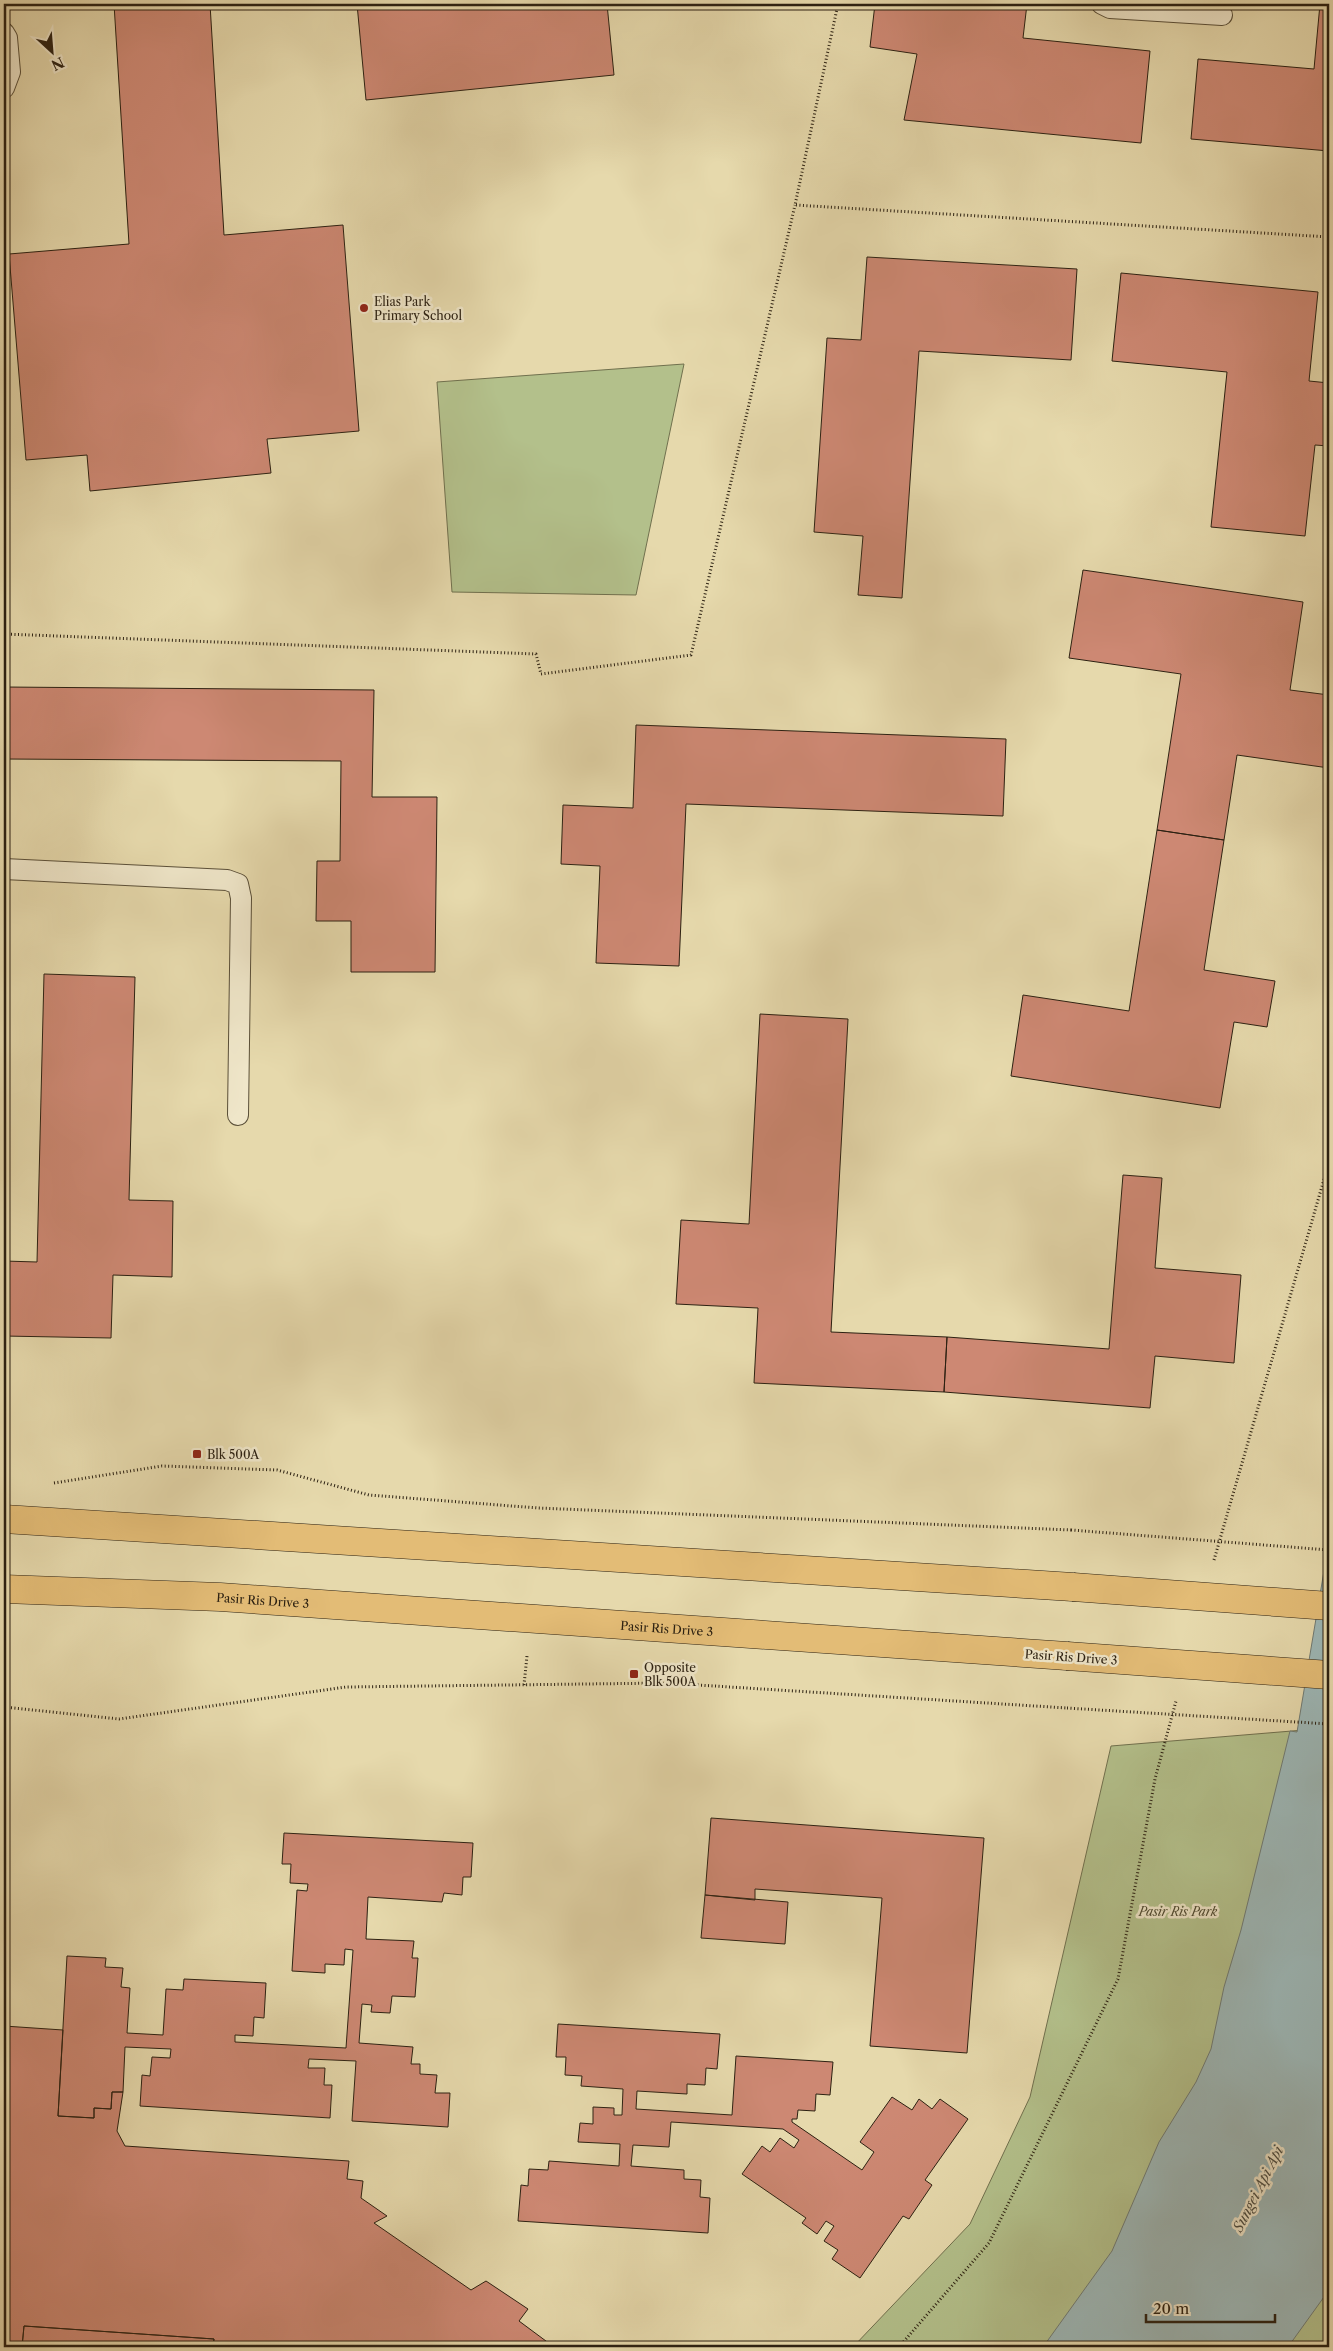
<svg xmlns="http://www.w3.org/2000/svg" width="1333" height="2351" font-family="'Libre Caslon Text',serif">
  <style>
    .green { fill: #b3c08b; stroke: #70704e }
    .water { fill: #9db7b6; stroke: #707b74 }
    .building { fill: #cd8873; stroke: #2c2112 }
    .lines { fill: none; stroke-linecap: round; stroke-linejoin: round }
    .lane-casing { stroke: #5a4f38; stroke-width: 22 }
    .primary-casing { stroke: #2c2112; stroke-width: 29 }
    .path { stroke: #2c2112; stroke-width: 3; stroke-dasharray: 1 2.5; stroke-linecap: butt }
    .lane { stroke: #efe6c9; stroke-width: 20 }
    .primary { stroke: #e3bc76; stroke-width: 28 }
    .primary-bridge-casing { stroke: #2c2112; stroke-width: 29; stroke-linecap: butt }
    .path-bridge { stroke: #2c2112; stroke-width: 3; stroke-dasharray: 1 2.5; stroke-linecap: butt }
    .primary-bridge { stroke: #e3bc76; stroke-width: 28 }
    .poi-dot { fill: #8f2418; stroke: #efe6c9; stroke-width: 2 }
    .labels { text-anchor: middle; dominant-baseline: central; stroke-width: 5; stroke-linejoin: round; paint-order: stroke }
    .poi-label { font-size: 12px; fill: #2c2112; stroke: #efe6c9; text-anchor: start }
    .street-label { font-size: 12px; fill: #2c2112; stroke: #efe6c9 }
    .park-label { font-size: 12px; font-style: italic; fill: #4e4930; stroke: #efe6c9 }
    .water-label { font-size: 14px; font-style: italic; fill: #4e4e43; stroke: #efe6c9 }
  </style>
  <rect width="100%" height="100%" fill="#e6d9ac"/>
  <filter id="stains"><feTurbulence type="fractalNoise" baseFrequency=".004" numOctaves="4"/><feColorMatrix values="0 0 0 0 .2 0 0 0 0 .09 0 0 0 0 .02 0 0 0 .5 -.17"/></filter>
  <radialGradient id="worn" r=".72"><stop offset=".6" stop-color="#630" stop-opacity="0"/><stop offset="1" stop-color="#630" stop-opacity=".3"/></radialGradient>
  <path class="green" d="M684 364 636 595 452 592 437 382Z
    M1304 1730 1281 1928 1118 2347H853L970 2224 1030 2097 1111 1746Z
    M1329 2227V2347H1262Z"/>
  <path class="water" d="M1329 1541V2290L1288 2347H1043L1112 2251 1159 2142 1196 2082 1211 2049 1224 1987 1241 1930 1290 1731 1297 1732Z"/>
  <path class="building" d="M114 4H210L224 235 343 225 359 431 267 439 271 473 90 491 87 455 26 460 9 254 129 244Z
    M357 4H607L614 75 366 100Z
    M875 4H1027L1023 38 1150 51 1141 143 904 120 917 54 870 47Z
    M1320 4H1329V151L1191 139 1198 59 1314 69Z
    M867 257 1077 269 1071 360 919 351 902 598 858 595 863 536 814 532 827 338 861 340Z
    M1121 273 1318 292 1309 381 1329 383V446L1315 445 1305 536 1211 527 1227 372 1112 361Z
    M1083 570 1303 602 1290 690 1329 695V768L1237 755 1224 840 1157 830 1181 674 1069 658Z
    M4 687 374 690 372 797H437L435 972H351V921H316L317 861H340L341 761 4 759Z
    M636 725 1006 739 1003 816 686 804 679 966 596 963 600 866 561 864 563 805 633 808Z
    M1157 830 1224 840 1204 970 1275 981 1267 1027 1234 1022 1220 1108 1011 1076 1023 995 1129 1011Z
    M44 974 135 977 129 1200 173 1201 172 1277 113 1275 111 1338 4 1336V1261L37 1262Z
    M760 1014 848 1019 831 1332 947 1337 944 1392 754 1383 758 1308 676 1304 681 1220 749 1224Z
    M1123 1175 1162 1178 1155 1268 1241 1275 1234 1363 1155 1356 1150 1408 944 1392 947 1337 1109 1349Z
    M711 1818 984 1838 967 2053 870 2046 882 1898 755 1889V1900L705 1895Z
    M284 1833 473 1843 471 1877H463L462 1895 444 1893 442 1902 368 1897 366 1939 414 1941 412 1958H418L415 1997 392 1996 390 2013 371 2012 372 2005 362 2004 359 2043 413 2047 411 2064H420V2074L437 2075 435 2093H450L448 2127 352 2121 356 2061 309 2059 308 2068H325L324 2085H332L330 2118 140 2106 142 2075 150 2076 152 2057 170 2058 171 2049 125 2047 123 2092H112L111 2109 94 2108V2118L58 2116 67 1956 106 1958 105 1967 123 1968 121 1987 130 1988 127 2033 163 2035 166 1989 183 1990 184 1979 266 1983 264 2018 254 2017 253 2036 235 2035V2042L346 2048 353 1950 345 1949 344 1965 325 1964V1973L292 1971 297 1890 307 1891 308 1884 290 1883 291 1864H282Z
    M705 1895 788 1902 785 1944 701 1938Z
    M558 2024 720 2034 717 2069 706 2068 705 2085 687 2084V2094L637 2091 636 2109 732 2115 736 2056 833 2062 830 2095 816 2094 815 2111 798 2110 797 2119H792V2122L862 2170 874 2152 860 2142 892 2097 912 2110 919 2099 932 2109 940 2099 968 2119 925 2180 932 2185 909 2219 903 2216 860 2278 832 2259 838 2250 824 2241 834 2226 826 2221 817 2234 802 2223 806 2218 742 2174 762 2146 770 2152 780 2138 794 2148 799 2140 783 2129 671 2122 669 2147 633 2145 631 2166 684 2170V2179L701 2180 700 2197 710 2198 708 2233 518 2221 521 2185 528 2186 529 2169 548 2170 549 2161 619 2166 620 2144 578 2142 580 2123 593 2124V2107L614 2108V2115H622L623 2089 581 2086 582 2076 565 2075 566 2057H556Z
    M4 2026 63 2030 58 2116 94 2118V2108L111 2109 112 2092H123L117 2131 125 2146 349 2161 347 2179 363 2181 361 2198 387 2216 374 2223 471 2290 486 2281 528 2309 519 2321 554 2347H213L214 2339 24 2326 22 2347H4Z
    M24 2326 214 2339 213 2347H22Z"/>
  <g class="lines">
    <g class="lane-casing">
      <path id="lane" d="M1102 4 1110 8 1222 15
        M4 33 7 38 10 72 4 88
        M4 869 227 880 238 884 241 898 238 1115"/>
    </g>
    <g class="primary-casing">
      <g id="primary">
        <path d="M4 1519 1073 1587"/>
        <path id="s1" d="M4 1589 220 1597 1067 1656"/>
      </g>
    </g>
    <path class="path" d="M838 4 795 205 1329 237
      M4 634 536 654 541 674 691 655 795 205
      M54 1483 162 1466 277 1470 369 1495 538 1508 1071 1530
      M1214 1560 1329 1162
      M524 1685 527 1656
      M4 1707 119 1719 346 1687 666 1683 1067 1708
      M899 2347 989 2243 1118 1979 1155 1779 1176 1701"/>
    <use href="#lane" class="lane"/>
    <use href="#primary" class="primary"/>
    <g class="primary-bridge-casing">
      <path id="primary-bridge" d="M1073 1587 1329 1606
        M1067 1656 1329 1675"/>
    </g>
    <path class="path-bridge" d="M1071 1530 1329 1550
      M1067 1708 1329 1724"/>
    <use href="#primary-bridge" class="primary-bridge"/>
  </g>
  <g class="poi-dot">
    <circle cx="364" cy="308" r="5"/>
    <rect x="192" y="1449" width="10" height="10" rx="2.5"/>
    <rect x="629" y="1669" width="10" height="10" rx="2.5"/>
  </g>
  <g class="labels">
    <g class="poi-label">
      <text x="374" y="301">Elias Park<tspan x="374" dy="14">Primary School</tspan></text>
      <text x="207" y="1454">Blk 500A</text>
      <text x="644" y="1667">Opposite<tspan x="644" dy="14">Blk 500A</tspan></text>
    </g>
    <g class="street-label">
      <text stroke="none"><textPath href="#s1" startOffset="259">Pasir Ris Drive 3</textPath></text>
      <text stroke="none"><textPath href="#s1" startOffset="664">Pasir Ris Drive 3</textPath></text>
      <text transform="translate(1071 1657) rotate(4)">Pasir Ris Drive 3</text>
    </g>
    <g class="park-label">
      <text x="1178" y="1911">Pasir Ris Park</text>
    </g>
    <g class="water-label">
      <text transform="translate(1258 2189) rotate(-63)">Sungei Api Api</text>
    </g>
  </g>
  <rect width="1333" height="2351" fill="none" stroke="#e6d9ac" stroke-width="20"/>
  <rect x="5" y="5" width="1323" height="2341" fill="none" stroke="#2c2112" stroke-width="2.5"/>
  <rect x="10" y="10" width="1313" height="2331" fill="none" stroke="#2c2112"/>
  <g transform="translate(52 52) rotate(154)" stroke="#efe6c9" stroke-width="4" paint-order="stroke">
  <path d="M0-4L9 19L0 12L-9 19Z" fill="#2c2112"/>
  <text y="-8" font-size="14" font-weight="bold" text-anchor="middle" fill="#2c2112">N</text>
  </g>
  <path d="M1146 2314v8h129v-8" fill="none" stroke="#2c2112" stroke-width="2.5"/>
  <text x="1153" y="2314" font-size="15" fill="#2c2112" stroke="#efe6c9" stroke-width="4" paint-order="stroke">20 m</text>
  <rect width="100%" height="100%" filter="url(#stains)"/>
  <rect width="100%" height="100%" fill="url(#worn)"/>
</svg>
